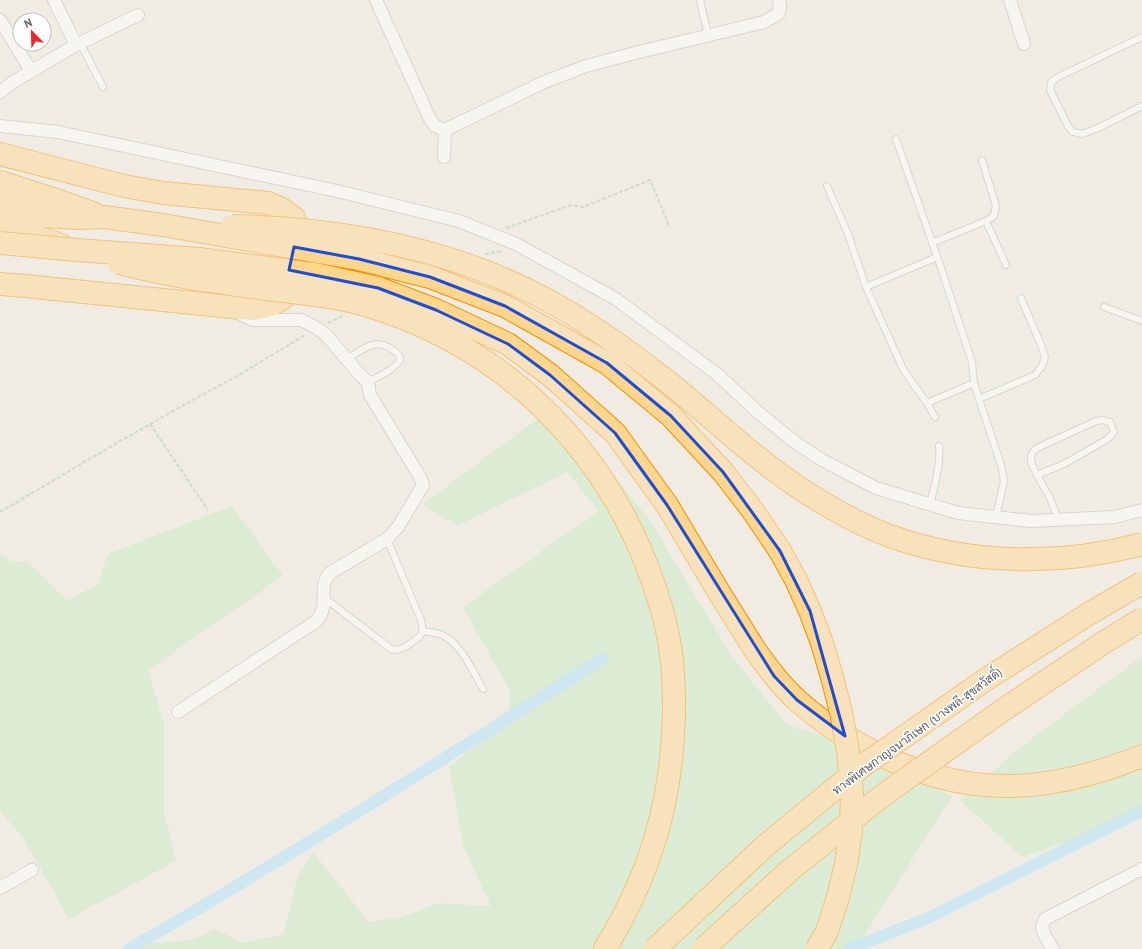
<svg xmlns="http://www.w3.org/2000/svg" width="1142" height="949" font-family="'PT Sans',Sarabun,sans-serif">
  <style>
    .green { fill: #c3e9bf }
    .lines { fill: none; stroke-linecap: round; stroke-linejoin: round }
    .canal { stroke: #a4e1ff; stroke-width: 12 }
    .service-casing { stroke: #b5b8bc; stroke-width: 8 }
    .minor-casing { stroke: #b5b8bc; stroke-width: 14 }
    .motorway-casing { stroke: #f38f00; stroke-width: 24 }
    .path { stroke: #99cda2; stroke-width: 2; stroke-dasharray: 4 2; stroke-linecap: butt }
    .service { stroke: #fff; stroke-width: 6 }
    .minor { stroke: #fff; stroke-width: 12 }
    .motorway { stroke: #ffd68b; stroke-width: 22 }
    .motorway-bridge-casing { stroke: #f38f00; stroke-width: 24; stroke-linecap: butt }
    .motorway-bridge { stroke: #ffd68b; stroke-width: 22 }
    .marked { fill: none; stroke: #1d4ed8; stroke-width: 3; stroke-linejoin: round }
    .labels { text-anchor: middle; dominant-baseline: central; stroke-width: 3; stroke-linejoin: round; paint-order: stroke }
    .street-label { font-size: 12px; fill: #5c6166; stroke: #fff }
  </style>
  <rect width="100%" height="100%" fill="#f0ece4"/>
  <path class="green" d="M547 412 615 477 651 522 733 658 786 724 847 744 952 796 856 949H142L152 943 193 940 215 929 243 943 283 934 298 877 313 852 369 922 403 917 438 903 491 906 463 846 449 767 510 717V691L463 607 598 511 567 472 457 526 423 504Z
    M232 506 283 576 148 670 164 724V812L176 861 69 919 24 839 0 811V555L12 561 28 562 68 601 98 584 108 554Z
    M1142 656V808L1103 830 1022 857 960 800 1000 766 1019 748Z"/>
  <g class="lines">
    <path class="canal" d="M129 949C289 857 445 758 602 659
      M849 949 926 919 1142 811"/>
    <g class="service-casing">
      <path id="service" d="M700 0 708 35
        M1142 37 1058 77 1051 82 1050 90 1068 126 1073 132 1082 134 1098 128 1142 106
        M80 43 103 87
        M896 139 939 262 972 362 974 383 979 399 1001 465 1004 481 996 517
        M827 186 848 234 866 287 904 371 927 403 935 417
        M986 221 1006 265
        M932 243 986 221 994 216 996 206 982 160
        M866 287 937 257
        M1104 307 1142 321
        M347 359C364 349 374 337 393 350 397 353 399 354 400 360 394 370 379 376 368 382
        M979 399 1035 375 1042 366 1045 357 1041 345 1021 298
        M927 403 974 383
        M1037 475C1032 465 1026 456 1037 448L1096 421 1103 420 1110 422 1114 432 1111 436 1106 440 1064 464 1037 475 1050 498 1058 519
        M930 505C934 486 941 466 939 446
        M323 597 391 649 398 650 407 646 419 637 423 631 421 620 387 539
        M423 631C429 632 436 632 442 635 461 643 473 672 483 689"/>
    </g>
    <g class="minor-casing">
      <path id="minor" d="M54 0 76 45
        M376 0 430 119 435 126 445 130 542 83 586 66 639 52 764 22 779 13 780 7 779 0
        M1010 0 1024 44
        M0 20 31 71
        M0 92 13 82 76 45 138 15
        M0 126 58 132 337 191 459 221 516 244 616 299 718 375 760 414 796 443 822 460 876 488 958 513 1031 521 1115 517 1142 510
        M444 157 445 130
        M178 712 315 622C317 620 320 617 321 614 328 599 318 587 330 573L387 539 398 527 423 485 420 477 370 395 368 382 361 376 327 336 317 328 301 320H252L242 315
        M0 888 32 870
        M1053 949 1045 936 1042 927 1045 919 1142 869"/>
    </g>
    <g class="motorway-casing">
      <path id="motorway" d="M0 154 124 186 163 193 268 203 282 209 294 218 297 227 285 296C275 305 265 307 252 309L25 286 0 284
        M0 182 59 201 93 213
        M0 204 31 214 44 216 79 218 104 217 163 225
        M0 224 61 245
        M755 650C768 668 781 686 798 701 846 744 920 780 985 785 1039 790 1093 776 1142 756
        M605 949C629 909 649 866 660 821 669 786 673 751 674 715"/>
    </g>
    <path class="path" d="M506 228 571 205 583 207 650 180 669 225
      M485 254 503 251
      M328 323 342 316
      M150 424 208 510
      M0 512 98 454 178 408 239 375 305 335"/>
    <use href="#service" class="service"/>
    <use href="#minor" class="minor"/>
    <use href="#motorway" class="motorway"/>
    <g class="motorway-bridge-casing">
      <path id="motorway-bridge" d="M163 225 359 259 430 277 505 306 607 363 671 416 723 472 753 511 780 551 796 580 810 611 822 643 832 677 841 712 848 751 852 793 851 831 846 864 838 897 827 931 817 949
        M232 226C341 228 451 248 547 300 590 323 630 352 668 382 698 406 726 432 756 456 794 487 844 519 890 536 970 565 1060 566 1142 544
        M0 243 77 250 199 259 315 274 378 288 436 310 508 344 550 375 615 433 667 505 720 594 755 650
        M119 263C167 276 216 282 266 289 299 293 333 296 365 305 497 344 597 438 647 566 657 592 666 619 670 647 674 669 674 692 674 715
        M655 949 765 846 861 767 985 680 1090 613 1142 583
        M703 949 789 871 882 796 1003 710 1106 641 1142 619"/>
    </g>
    <use href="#motorway-bridge" class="motorway-bridge"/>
  </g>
  <path d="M0 0H1142V949H0ZM294 247 359 259 430 277 505 306 607 363 671 416 723 472 780 551 810 611 845 736 797 700 774 676 667 505 615 433 550 375 508 344 436 310 378 288 289 270Z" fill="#f0ece4" fill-opacity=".55" fill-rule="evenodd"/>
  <path class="marked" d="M294 247 359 259 430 277 505 306 607 363 671 416 723 472 780 551 810 611 845 736 797 700 774 676 667 505 615 433 550 375 508 344 436 310 378 288 289 270Z"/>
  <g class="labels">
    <g class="street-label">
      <text transform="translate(917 731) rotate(-36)">ทางพิเศษกาญจนาภิเษก (บางพลี-สุขสวัสดิ์)</text>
    </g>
  </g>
  <g transform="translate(32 32) rotate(337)"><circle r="19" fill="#ffffff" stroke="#bec0c2"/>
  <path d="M0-3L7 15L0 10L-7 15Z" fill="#f62428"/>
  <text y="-6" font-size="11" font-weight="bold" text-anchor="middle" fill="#5c6166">N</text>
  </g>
</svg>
